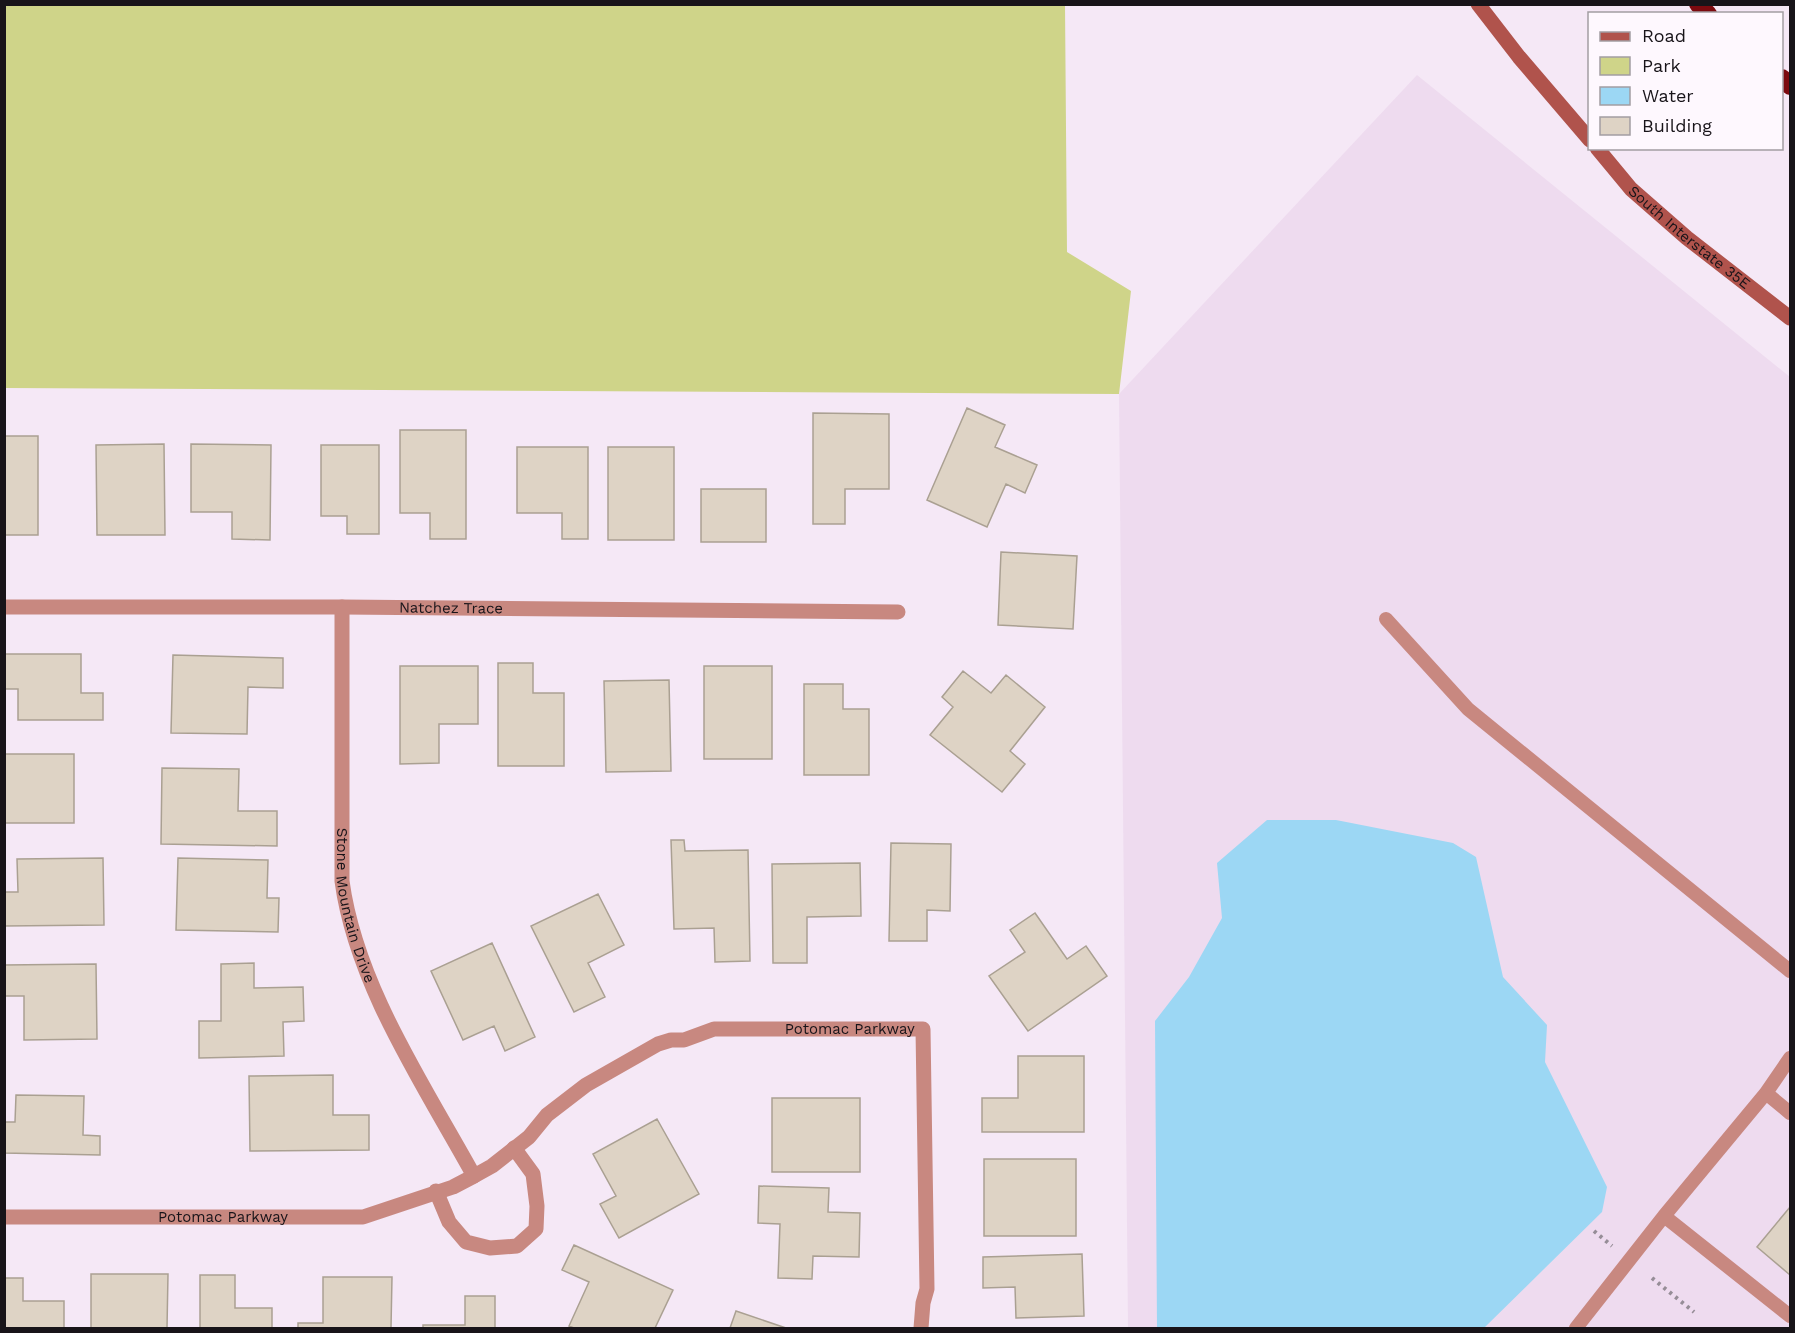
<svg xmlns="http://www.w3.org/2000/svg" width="1795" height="1333" font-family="'Work Sans',sans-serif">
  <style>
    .built { fill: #eedbef }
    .green { fill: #cfd489 }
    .water { fill: #9cd7f4 }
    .building { fill: #ded3c5; stroke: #aaa092; stroke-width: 1.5 }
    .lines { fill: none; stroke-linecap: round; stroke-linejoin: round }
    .path { stroke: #968d97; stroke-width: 4; stroke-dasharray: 3 4.5; stroke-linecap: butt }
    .service { stroke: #c88880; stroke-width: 14 }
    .minor { stroke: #c88880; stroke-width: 15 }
    .secondary { stroke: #b0534c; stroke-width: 15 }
    .motorway { stroke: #7c0a0f; stroke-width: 18 }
    .labels { text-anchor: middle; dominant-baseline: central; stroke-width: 6; stroke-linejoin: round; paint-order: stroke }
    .street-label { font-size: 15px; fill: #181419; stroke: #fef8fe }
  </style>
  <rect width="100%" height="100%" fill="#f5e8f6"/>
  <path class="built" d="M1417 75 1790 377V1328H1128L1119 394Z"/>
  <path class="green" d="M5 4 1065 5 1067 252 1131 291 1119 394 5 388Z"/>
  <path class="water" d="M1267 820H1336L1453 843 1476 857 1503 977 1547 1025 1545 1062 1607 1187 1602 1212 1484 1328H1157L1155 1021 1189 977 1222 918 1217 863Z"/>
  <path class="building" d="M967 408 1005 425 995 447 1037 465 1025 493 1006 484 987 527 927 500Z
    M813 413 889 414V489H845V524H813Z
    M400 430H466V539H430V513H400Z
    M4 436H38V535H4Z
    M164 444 165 535H97L96 445Z
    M191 444 271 445 270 540 232 539V512H191Z
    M321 445H379V534H347V516H321Z
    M517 447H588V539H562V513H517Z
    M608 447H674V540H608Z
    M701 489H766V542H701Z
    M1001 552 1077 556 1073 629 998 625Z
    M4 654H81V693H103V720H18V689H4Z
    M173 655 283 658V688L248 687 247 734 171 733Z
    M498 663H533V693H564V766H498Z
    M400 666H478V724H439V763L400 764Z
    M704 666H772V759H704Z
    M963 671 991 693 1006 675 1045 707 1010 751 1025 764 1002 792 930 735 953 707 942 697Z
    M669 680 671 771 606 772 604 681Z
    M804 684H843V709H869V775H804Z
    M4 754H74V823H4Z
    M162 768 239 769 238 811H277V846L161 844Z
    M671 840H684L685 851 748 850 750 961 715 962 714 928 674 929Z
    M891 843 951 844 950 911 927 910V941H889Z
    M103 858 104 925 4 926V892H18L17 859Z
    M178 858 268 860 267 898H279L278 932 176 930Z
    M860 863 861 916 807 917V963H773L772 864Z
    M598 894 624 945 588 963 605 997 574 1012 531 926Z
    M1035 913 1067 959 1086 946 1107 976 1028 1031 989 976 1025 952 1010 930Z
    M492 943 535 1037 505 1051 494 1026 463 1040 431 971Z
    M254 963V988L303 987 304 1021 283 1022 284 1056 199 1058V1021H221V964Z
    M96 964 97 1039 24 1040V996H4V965Z
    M1018 1056H1084V1132H982V1098H1018Z
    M333 1075V1115H369V1150L250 1151 249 1076Z
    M16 1095 84 1096 83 1135 100 1136V1155L4 1153V1122H15Z
    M772 1098H860V1172H772Z
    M657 1119 699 1194 619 1238 600 1204 616 1196 593 1154Z
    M984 1159H1076V1236H984Z
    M759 1186 829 1188 828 1212 860 1213 859 1257 813 1256 812 1279 778 1278 780 1224 758 1223Z
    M1790 1207V1275L1757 1247Z
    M574 1245 673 1290 655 1328H574L569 1326 589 1282 562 1270Z
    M1082 1254 1084 1316 1016 1318 1015 1287 983 1288V1257Z
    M91 1274H168L167 1328H91Z
    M200 1275H235V1308H272V1328H200Z
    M323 1277H392L391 1328H298V1323H323Z
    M4 1278H23V1301H64V1328H4Z
    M465 1296H495V1328H423V1325H465Z
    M736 1311 786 1328H730Z"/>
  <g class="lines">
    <path class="path" d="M1594 1231 1612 1246
      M1652 1278 1694 1312"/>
    <path class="service" d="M1386 619 1468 709 1790 971
      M1766 1093 1790 1113
      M1664 1216 1790 1316
      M1576 1328 1664 1216 1766 1093 1790 1058"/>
    <g class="minor">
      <path id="s1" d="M4 607H342L898 612"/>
      <path id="s2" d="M342 607V881C356 985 424 1085 474 1176"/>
      <path d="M436 1191 449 1222 466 1242 490 1248 517 1246 536 1229 537 1206 533 1174 514 1148"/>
      <path id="s3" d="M4 1217H363L453 1187 474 1176 492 1166 529 1137 547 1115 586 1085 658 1044 671 1040H684L714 1029H923L927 1289 923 1303 921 1328"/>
    </g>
    <g class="secondary">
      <path d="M1478 4 1519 57 1590 140"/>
      <path id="s4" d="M1597 148 1631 189 1687 238 1790 318"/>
    </g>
    <path class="motorway" d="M1698 4 1708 14
      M1782 78 1790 86"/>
  </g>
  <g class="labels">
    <g class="street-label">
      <text stroke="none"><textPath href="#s4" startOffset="129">South Interstate 35E</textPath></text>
      <text stroke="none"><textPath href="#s1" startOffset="447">Natchez Trace</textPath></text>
      <text stroke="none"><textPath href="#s2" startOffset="300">Stone Mountain Drive</textPath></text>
      <text stroke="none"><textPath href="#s3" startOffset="900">Potomac Parkway</textPath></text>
      <text stroke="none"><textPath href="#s3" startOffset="219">Potomac Parkway</textPath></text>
    </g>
  </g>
  <rect width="1795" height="1333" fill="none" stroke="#181419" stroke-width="12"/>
  <rect x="1588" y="12" width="195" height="138" fill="#fef8fe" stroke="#a29da2" stroke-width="1.5"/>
  <rect x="1600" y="32" width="30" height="9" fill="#b0534c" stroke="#a29da2" stroke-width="1.5"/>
  <text x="1642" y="42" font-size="18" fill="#181419">Road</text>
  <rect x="1600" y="57" width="30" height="18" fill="#cfd489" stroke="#a29da2" stroke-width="1.5"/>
  <text x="1642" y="72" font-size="18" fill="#181419">Park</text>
  <rect x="1600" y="87" width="30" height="18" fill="#9cd7f4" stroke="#a29da2" stroke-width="1.5"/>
  <text x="1642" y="102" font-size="18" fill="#181419">Water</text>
  <rect x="1600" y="117" width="30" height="18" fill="#ded3c5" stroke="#a29da2" stroke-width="1.5"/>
  <text x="1642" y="132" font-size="18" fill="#181419">Building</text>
</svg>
